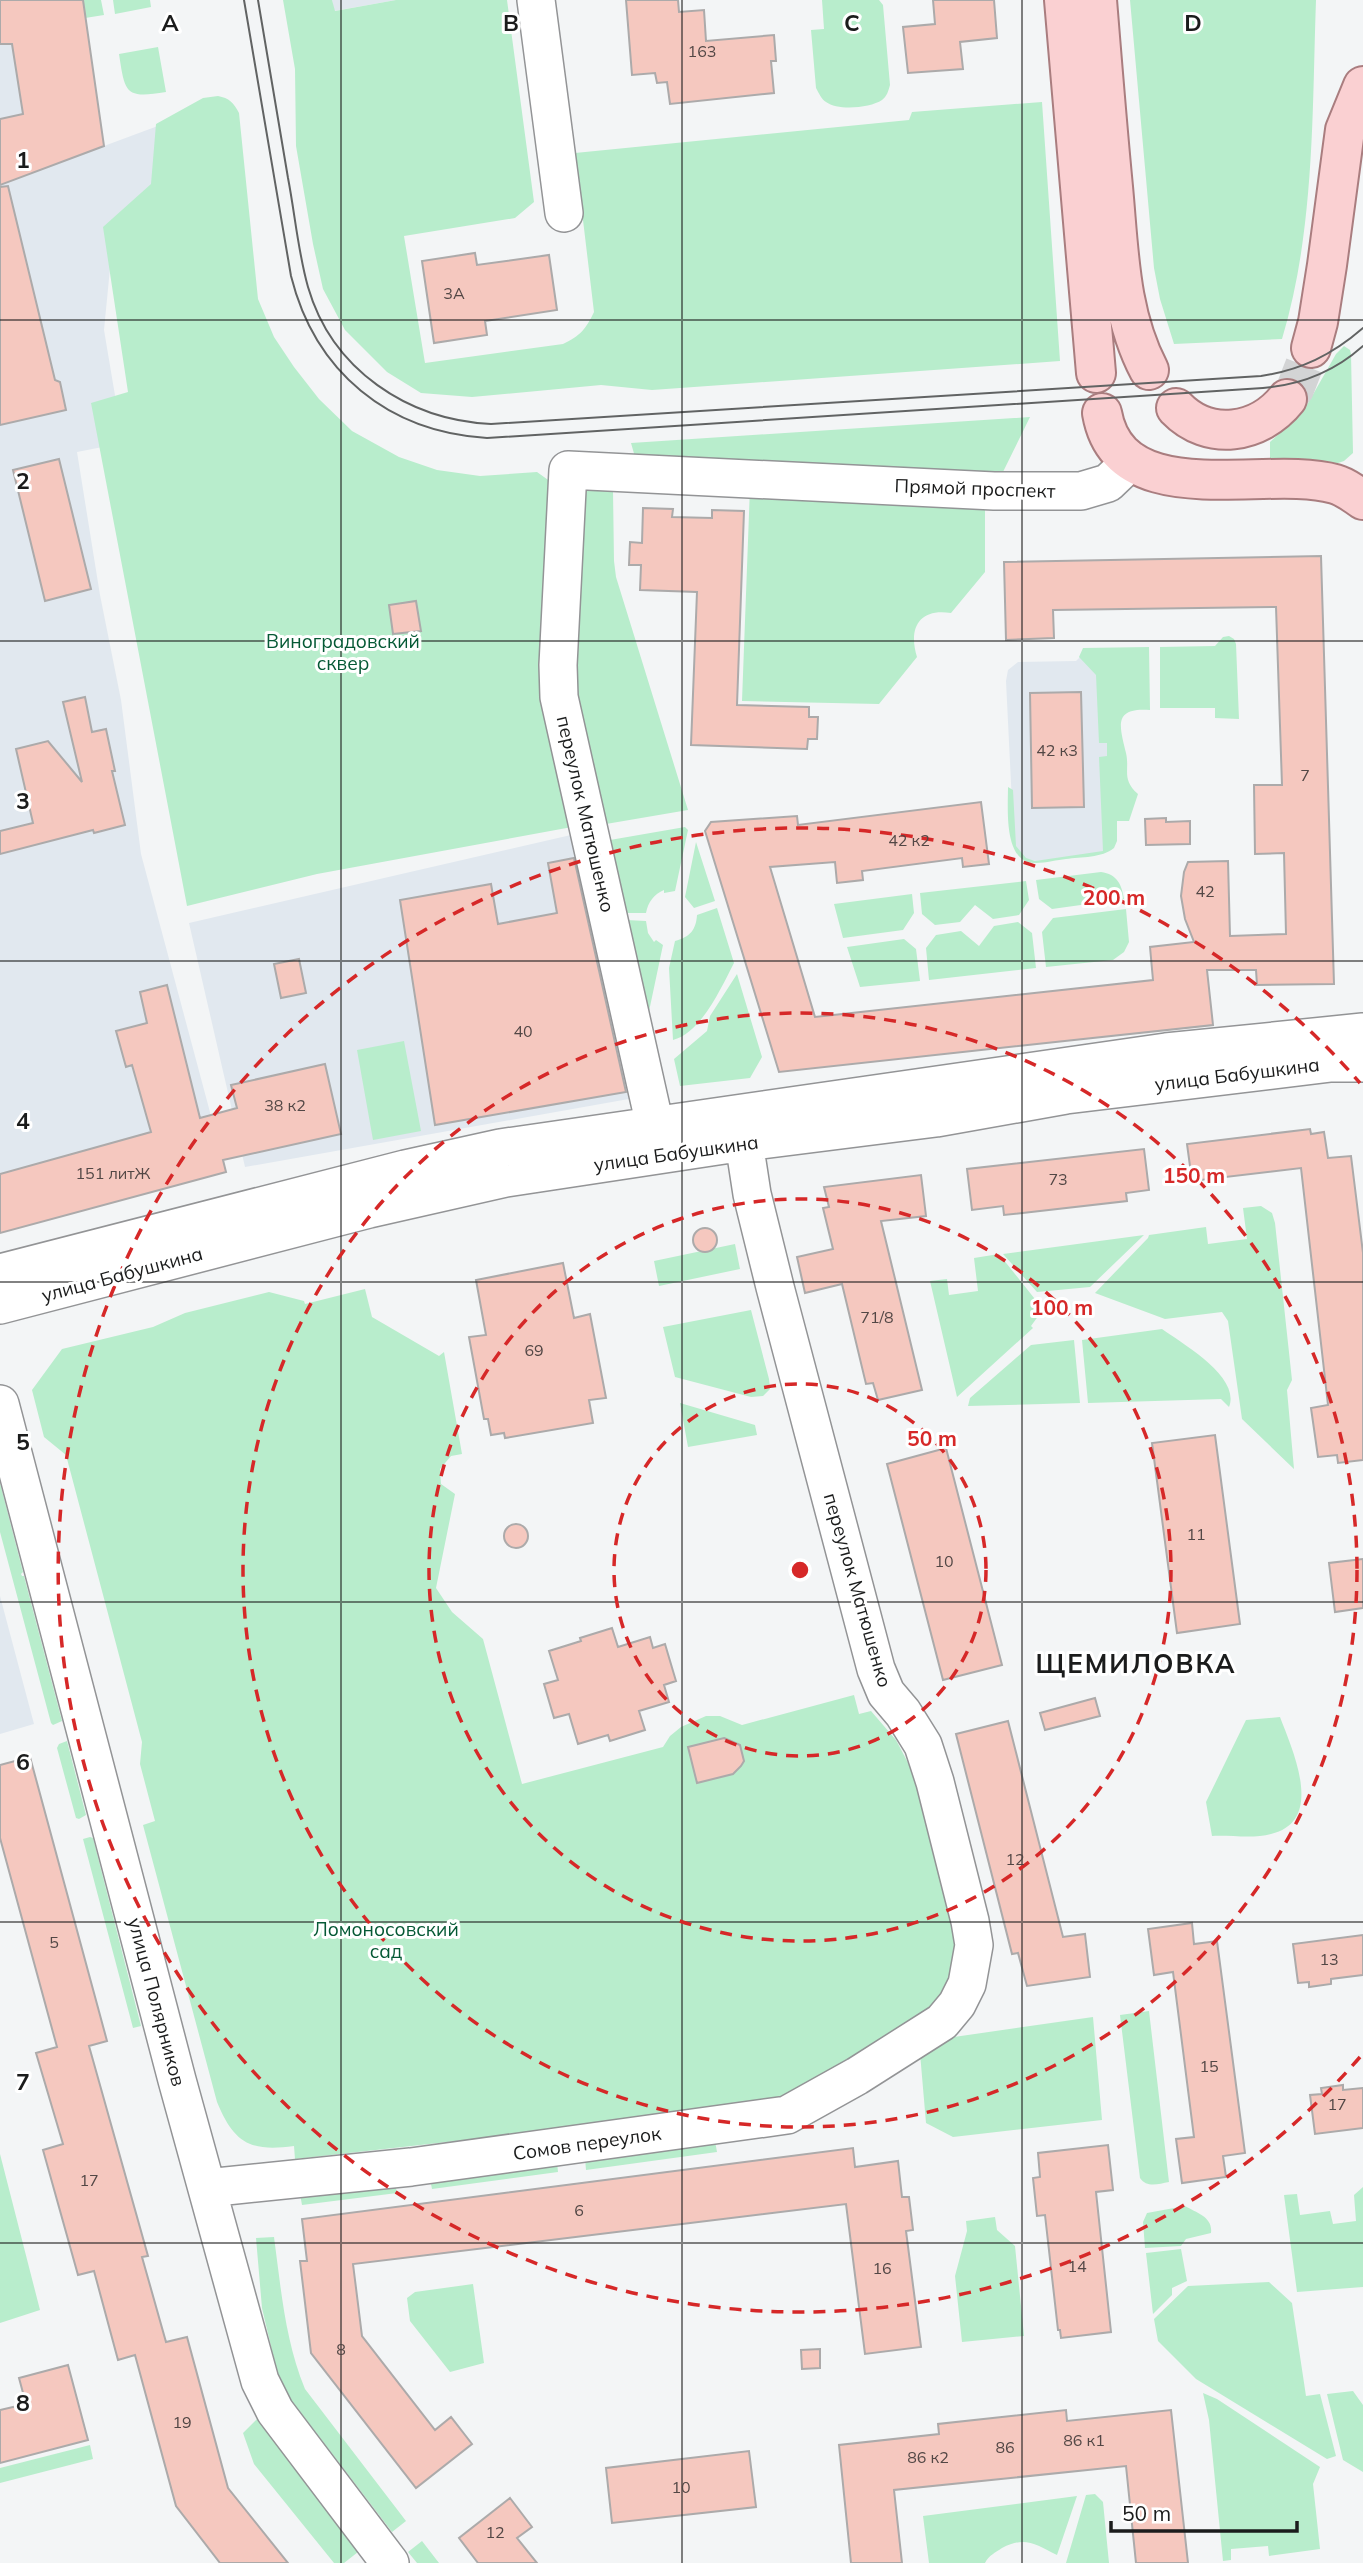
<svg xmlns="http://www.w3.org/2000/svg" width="1363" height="2563" font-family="Mulish,sans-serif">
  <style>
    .built { fill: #e1e8ef }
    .green { fill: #b8edcc }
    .building { fill: #f5c8bf; stroke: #acaaaa; stroke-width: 2 }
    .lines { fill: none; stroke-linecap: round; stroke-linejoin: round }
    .major-tunnel { stroke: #d3d4d5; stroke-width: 38; stroke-dasharray: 38 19; stroke-linecap: butt }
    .minor-casing { stroke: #939496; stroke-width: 40 }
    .major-casing { stroke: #a97d7f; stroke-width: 42 }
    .minor { stroke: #fff; stroke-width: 37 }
    .major { stroke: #fad0d2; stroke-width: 38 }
    .tram { stroke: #616363; stroke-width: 2 }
    .grid { fill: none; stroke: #1b1c1c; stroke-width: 2; stroke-opacity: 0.55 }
    .ring { fill: none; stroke: #d62828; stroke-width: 3.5; stroke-dasharray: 12 9 }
    .labels { text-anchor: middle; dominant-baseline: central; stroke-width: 6; stroke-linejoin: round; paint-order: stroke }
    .number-label { font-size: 16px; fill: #524745 }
    .street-label { font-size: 19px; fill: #1b1c1c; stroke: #fff }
    .park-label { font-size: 19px; fill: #055935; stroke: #fff }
    .district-label { font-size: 26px; font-weight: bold; letter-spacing: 2px; fill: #1b1c1c; stroke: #fff }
    .grid-label { font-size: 23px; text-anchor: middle; font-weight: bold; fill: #1b1c1c; stroke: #fff; stroke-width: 6; stroke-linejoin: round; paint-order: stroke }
    .centre { fill: #d62828; stroke: #fff; stroke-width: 3.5 }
    .ring-label { font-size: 21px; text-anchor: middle; font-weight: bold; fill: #d62828; stroke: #fff; stroke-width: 6; stroke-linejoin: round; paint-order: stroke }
  </style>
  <rect width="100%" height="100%" fill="#f3f5f6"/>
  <path class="built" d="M0 0 104 146 182 117 172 181 112 248 104 330 123 443 77 452 100 595 121 700 141 854 226 1172 0 1233Z
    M332 0H396L334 11Z
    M1111 651 1115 837 1103 852 1096 854 1036 861 1026 859 1019 853 1014 844 1006 681 1008 670 1018 662 1076 661 1083 654Z
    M584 832 640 1097 245 1167 189 923Z
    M0 1596 34 1724 0 1734Z"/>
  <path class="green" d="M83 0H101L104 15 85 18Z
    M113 0H150L151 7 115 14Z
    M283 0H332L335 11 396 0H507L534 202 515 218 404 236 425 363 563 344C580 336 586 329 594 312L575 153 909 120 912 112 1042 102 1060 361 652 390 601 385 472 397 421 393 387 372 345 330 323 289 313 244 296 146 295 69Z
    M822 0H879L883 5 890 85C888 92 887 96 882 100 870 108 838 111 826 102 821 99 819 93 816 88L811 30 824 29Z
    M1130 0H1316C1312 113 1315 229 1282 339L1174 344 1160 299 1154 268Z
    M158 47 166 92C125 99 125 93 119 54Z
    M218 96C229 98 234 103 239 113L258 299 274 337 294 367 319 399 352 431 399 457 437 470 480 476 537 472 551 482 572 827 317 874 187 906 91 403 128 392 103 227 151 184 156 124 203 98Z
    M1344 346 1350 350 1351 354 1353 453 1344 461 1338 463H1270V442L1303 412 1336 354Z
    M1030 417 999 480 637 464 631 443Z
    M582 485H611L613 491 614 561 616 577 688 810 606 824 575 716 572 621Z
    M750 487 985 498V572L951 613C919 608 908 628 917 657L879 704 742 701Z
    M1229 636 1234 639 1236 644 1239 719 1215 718V708H1160V647L1215 646 1223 637Z
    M1149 647 1150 710C1112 707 1120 727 1126 753 1130 770 1121 779 1138 794L1129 821H1117V841L1114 848C1102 858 1081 857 1066 859 1055 860 1039 865 1028 862 1004 855 1008 806 1008 787L1013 790 1016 846 1026 858 1035 861 1103 851 1099 757 1107 756V743H1099L1096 675 1079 657 1083 648Z
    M685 827 688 830 675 891 664 893V890C654 894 648 902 646 913H625L610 840Z
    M696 842 715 901 694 908 685 897Z
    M1101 872C1117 874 1122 885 1124 899L1052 909 1039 899 1036 880Z
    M1026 881 1029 900 1019 915 993 919 975 905 960 922 935 925 922 914 920 893Z
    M912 894 914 913 903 930 843 938 834 904Z
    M717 908 734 963C721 988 701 1033 673 1040L669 968 675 941C690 937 696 930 697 915Z
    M1126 909 1129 942 1124 952 1113 960 1046 967 1042 932 1053 918Z
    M626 920 646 921 648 933 654 942 656 940 663 945 648 1016Z
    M1018 922 1032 933 1036 968 929 980 926 948 936 935 961 931 979 946 994 926Z
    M904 939 916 949 920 981 860 987 847 947Z
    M737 974 762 1057 750 1078 680 1086 674 1059 707 1031 710 1016Z
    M404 1041 421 1131 373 1140 357 1050Z
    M1261 1206 1272 1213 1275 1223 1292 1380 1287 1390 1294 1469 1242 1419 1228 1321 1222 1312 1165 1319 1095 1293 1148 1238 1149 1235 1206 1227 1208 1244 1247 1239 1243 1208Z
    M1144 1235 1090 1287 1037 1292 1003 1254Z
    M735 1244 740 1269 659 1286 654 1261Z
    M999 1254 1046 1313 1042 1316 1039 1315 1031 1326 1033 1328 957 1397 930 1281 947 1279 949 1295 978 1291 974 1258Z
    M365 1289 372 1317 439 1356 444 1352 462 1454 451 1456 440 1469 441 1484 455 1494 436 1588 452 1612 483 1639 522 1784 663 1747 670 1736 681 1727 706 1716H720L742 1725 854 1695 859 1714 871 1711 896 1740 916 1778 952 1921 956 1945 952 1971 934 2007 881 2046 779 2099 726 2111 295 2159 294 2146C250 2152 234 2143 217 2102L143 1825 155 1821 140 1764 142 1742 66 1455 44 1437 32 1390 62 1349 153 1327 185 1313 269 1292 304 1301 305 1304Z
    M751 1310 769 1379 770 1389 763 1396 751 1397 675 1377 663 1327Z
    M1162 1329C1183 1344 1241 1377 1229 1407L1221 1399 1088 1403 1082 1340Z
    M1074 1340 1080 1403 968 1406 970 1398 1031 1345Z
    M680 1403 755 1425 757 1435 688 1447Z
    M0 1483 23 1572 21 1574 22 1576H24L62 1721 53 1725 51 1723 0 1532Z
    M1280 1717C1292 1749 1326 1821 1271 1834 1254 1839 1231 1835 1212 1836L1206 1802 1246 1720Z
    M67 1741 86 1815 79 1819 76 1818 57 1748 59 1744Z
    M90 1837 93 1838 141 2026 133 2028 83 1839Z
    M1149 2011 1169 2182C1158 2184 1147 2188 1140 2178L1120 2015Z
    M1093 2017 1102 2120 953 2137 926 2123 920 2053 947 2038Z
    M715 2141 717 2152 586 2170 585 2158Z
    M0 2154 40 2310 0 2323Z
    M557 2162 558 2172 432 2189 430 2179Z
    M395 2183 397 2193 302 2205 300 2194Z
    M1363 2187V2287L1297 2292 1284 2195 1297 2194 1300 2215 1330 2211 1333 2224 1356 2221 1354 2195Z
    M1185 2206C1197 2213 1213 2217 1211 2233L1186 2239 1181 2246 1145 2248 1143 2222 1147 2213Z
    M995 2217 997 2230 1015 2246 1024 2336 962 2342 955 2276 967 2231 966 2221Z
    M274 2237C281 2289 285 2340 305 2389L406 2521 392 2532 291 2400 277 2372 262 2308 256 2238Z
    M1181 2249 1187 2281 1172 2288V2295L1153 2314 1146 2253Z
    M1269 2282 1292 2303 1306 2396 1320 2394 1336 2456 1327 2459 1196 2379 1158 2341 1154 2319 1188 2286Z
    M473 2284 484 2363 450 2372 410 2321 407 2298 415 2292Z
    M1353 2391 1363 2405V2472L1343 2460 1327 2394Z
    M1203 2393 1217 2399 1320 2467 1313 2484 1320 2549 1269 2556 1268 2546 1231 2549V2560L1223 2561 1209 2420Z
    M257 2419 358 2552 344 2563H334L254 2464 243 2433Z
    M90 2445 93 2459 0 2483V2468Z
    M1095 2494 1103 2502 1109 2563H1066L1086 2495Z
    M1077 2496 1057 2555C1035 2544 1025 2536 1002 2548 995 2553 989 2555 985 2563H929L923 2516Z
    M422 2541 439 2563H417L408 2552Z"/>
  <path class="building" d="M0 0H83L104 146 0 185V119L23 114 12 44H0Z
    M626 0H678L679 12 704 10 706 41 774 35 776 61H771L774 93 670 104 667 82 657 83 655 73 632 75Z
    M933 0H994L997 38 960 42 963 69 908 73 903 27 935 24Z
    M8 186 55 380 60 382 66 410 0 425V187Z
    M475 253 477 265 549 255 557 310 485 321 487 335 434 343 422 261Z
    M59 459 91 589 45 601 13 470Z
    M643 508 673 509 672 517 712 518V510L744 511 737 705 809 707V717H818L817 739H808L807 749 691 745 697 592 640 590 641 565H629L630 542 642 543Z
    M1321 556 1334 984 1257 985 1256 970H1207L1213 1025 779 1072 705 831 711 822 797 816 798 825 981 802 989 864 963 867 962 858 862 871 863 880 837 883 835 862 770 867 815 1017 1153 980 1150 947 1194 942 1185 919 1181 896 1184 872 1188 862 1228 861 1230 936 1286 934 1284 853 1255 854 1254 785H1282L1276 607 1053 610 1054 638 1006 640 1004 562Z
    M416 601 421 631 393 634 389 605Z
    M1081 692 1084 807 1032 808 1030 693Z
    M85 697 92 732 106 729 115 771H112L125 825 94 833 93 830 0 854V831L33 823 16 749 48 741 82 782 63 702Z
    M1166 818V822L1190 821V844L1146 845 1145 819Z
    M574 858 626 1092 435 1125 400 900 491 884 498 924 557 913 548 863Z
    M299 959 306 993 281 998 274 964Z
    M167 985 200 1118 237 1108 231 1085 325 1064 341 1134 223 1160 226 1172 0 1233V1174L151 1132 132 1065 126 1067 116 1031 147 1023 140 992Z
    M1310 1129 1311 1134 1324 1132 1328 1158 1351 1156 1363 1253V1460L1338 1463 1337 1455 1318 1457 1311 1408 1328 1405 1301 1168 1192 1181 1187 1144Z
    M1144 1149 1149 1190 1126 1193 1127 1201 1004 1215 1003 1206 972 1210 967 1169Z
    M921 1175 926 1216 881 1221 922 1390 878 1400 873 1383 866 1384 842 1284 805 1293 797 1257 833 1249 823 1208 829 1207 824 1187Z
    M693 1240a12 12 0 1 1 24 0a12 12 0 1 1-24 0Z
    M563 1263 574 1318 590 1314 606 1398 589 1400 593 1423 505 1438 504 1433 491 1435 488 1419H484L469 1337 486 1335 476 1280Z
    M1215 1435 1240 1624 1177 1633 1152 1443Z
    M946 1448 1002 1665 943 1680 887 1464Z
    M504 1536a12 12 0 1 1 24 0a12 12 0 1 1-24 0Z
    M1363 1559V1608L1335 1612 1329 1563Z
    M612 1628 618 1647 650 1637 653 1648 665 1644 676 1681 664 1685 669 1702 639 1711 645 1730 610 1741 608 1735 578 1744 569 1714 554 1718 544 1684 558 1680 549 1651 581 1641 580 1638Z
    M1095 1698 1100 1716 1045 1730 1040 1713Z
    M1008 1721 1063 1937 1085 1934 1090 1977 1027 1986 1018 1953 1012 1954 956 1734Z
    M724 1738 740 1745 744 1761 741 1766 733 1774 697 1783 688 1747Z
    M30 1757 107 2041 89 2046 148 2256 142 2257 166 2342 187 2337 228 2488 288 2563H220L176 2506 135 2355 118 2360 94 2271 78 2275 43 2150 63 2144 36 2053 57 2047 0 1838V1765Z
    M1192 1923 1194 1944 1217 1941 1245 2153 1223 2156 1226 2177 1182 2183 1176 2139 1194 2137 1173 1972 1154 1975 1148 1929Z
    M1363 1935V1975L1331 1979V1984L1309 1987V1982L1298 1983 1293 1944Z
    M1343 2085V2090L1363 2088V2128L1315 2134 1310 2095 1322 2094 1321 2088Z
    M1108 2145 1113 2190 1096 2192 1111 2332 1061 2338 1060 2330H1058L1045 2215 1037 2216 1033 2178 1040 2177 1038 2153Z
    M853 2148 855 2167 898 2161 902 2197H909L913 2230 906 2231 921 2347 865 2354 846 2204 353 2264 362 2336 435 2430 451 2417 472 2444 416 2488 311 2353 300 2261H307L302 2219Z
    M820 2349V2368L802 2369 801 2350Z
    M68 2365 88 2440 0 2463V2410L26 2404 19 2378Z
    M1066 2410 1067 2421 1171 2410 1188 2563H1136L1126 2466 894 2490 902 2563H851L839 2445 939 2434 938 2424Z
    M749 2451 756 2507 612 2523 606 2468Z
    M510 2498 532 2527 517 2538 537 2563H478L459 2538Z"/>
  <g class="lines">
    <path class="major-tunnel" d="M1287 399 1295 389 1311 348"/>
    <g class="minor-casing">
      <path id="minor" d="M536 0 564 213
        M660 1148 559 697 558 665 568 470 994 491H1081L1108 483 1131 461
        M0 1273 405 1169 500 1148 1166 1052 1363 1032
        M0 1305 369 1209 506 1178 744 1142 936 1118 1066 1095 1331 1063H1363
        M0 1404 177 2080 260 2381 275 2411 390 2563
        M207 2188 411 2167 787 2115 857 2076 942 2022 957 2004 967 1984 974 1945 970 1921 935 1782 923 1745 903 1713 886 1693 876 1669 775 1287 752 1194 744 1142"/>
    </g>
    <g class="major-casing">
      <path id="major" d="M1064 0 1096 373
        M1097 0C1102 62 1107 125 1113 187 1119 250 1119 313 1149 370
        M1311 348 1318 322 1327 265 1345 130 1363 86
        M1176 408C1209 442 1259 434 1287 399
        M1102 413C1120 515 1266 464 1335 484 1346 487 1354 494 1363 500"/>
    </g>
    <use href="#minor" class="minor"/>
    <use href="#major" class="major"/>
    <path class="tram" d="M244 0 291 276C315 372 388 432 487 438L1263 388C1301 385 1334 372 1363 346
      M258 0C268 59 278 119 288 178 295 214 298 252 308 287 332 370 408 420 491 424L1261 376C1301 370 1332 355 1363 328"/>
  </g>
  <path class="grid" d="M341 0V2563M682 0V2563M1022 0V2563M0 320H1363M0 641H1363M0 961H1363M0 1282H1363M0 1602H1363M0 1922H1363M0 2243H1363"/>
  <g class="ring">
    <circle cx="800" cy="1570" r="186"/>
    <circle cx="800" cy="1570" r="371"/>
    <circle cx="800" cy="1570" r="557"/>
    <path d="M1360 2057A742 742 0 1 1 1360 1083"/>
  </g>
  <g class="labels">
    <g class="number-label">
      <text x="702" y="51">163</text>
      <text x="454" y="293">3А</text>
      <text x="1057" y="750">42 к3</text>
      <text x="1305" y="775">7</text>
      <text x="909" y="840">42 к2</text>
      <text x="1205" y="891">42</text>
      <text x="523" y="1031">40</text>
      <text x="285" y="1105">38 к2</text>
      <text x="113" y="1173">151 литЖ</text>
      <text x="1058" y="1179">73</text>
      <text x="877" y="1317">71/8</text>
      <text x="534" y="1350">69</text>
      <text x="1196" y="1534">11</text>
      <text x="944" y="1561">10</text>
      <text x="1015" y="1859">12</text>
      <text x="54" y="1942">5</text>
      <text x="1329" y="1959">13</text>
      <text x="1209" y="2066">15</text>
      <text x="1337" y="2104">17</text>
      <text x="89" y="2180">17</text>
      <text x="579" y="2210">6</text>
      <text x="1077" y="2266">14</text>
      <text x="882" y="2268">16</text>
      <text x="341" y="2349">8</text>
      <text x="182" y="2422">19</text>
      <text x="1084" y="2440">86 к1</text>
      <text x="1005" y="2447">86</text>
      <text x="928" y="2457">86 к2</text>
      <text x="681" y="2487">10</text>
      <text x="495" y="2532">12</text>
    </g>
    <g class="street-label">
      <text transform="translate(975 488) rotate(2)">Прямой проспект</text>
      <text transform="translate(586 814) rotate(77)">переулок Матюшенко</text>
      <text transform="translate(1237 1074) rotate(-7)">улица Бабушкина</text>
      <text transform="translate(676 1153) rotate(-8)">улица Бабушкина</text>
      <text transform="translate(122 1274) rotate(-15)">улица Бабушкина</text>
      <text transform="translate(858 1590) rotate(74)">переулок Матюшенко</text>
      <text transform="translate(157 2002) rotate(75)">улица Полярников</text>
      <text transform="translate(587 2143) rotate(-8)">Сомов переулок</text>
    </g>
    <g class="park-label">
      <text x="343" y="641">Виноградовский<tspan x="343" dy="22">сквер</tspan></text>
      <text x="386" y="1929">Ломоносовский<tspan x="386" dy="22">сад</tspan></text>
    </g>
    <g class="district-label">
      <text x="1136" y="1663">ЩЕМИЛОВКА</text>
    </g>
  </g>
  <g class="grid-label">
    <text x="170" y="31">A</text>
    <text x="511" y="31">B</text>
    <text x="852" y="31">C</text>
    <text x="1193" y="31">D</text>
    <text x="23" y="168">1</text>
    <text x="23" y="489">2</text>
    <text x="23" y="809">3</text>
    <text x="23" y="1129">4</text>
    <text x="23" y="1450">5</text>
    <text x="23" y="1770">6</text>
    <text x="23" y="2090">7</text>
    <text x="23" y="2411">8</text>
  </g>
  <circle cx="800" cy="1570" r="10" class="centre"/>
  <g class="ring-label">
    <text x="1114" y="905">200 m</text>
    <text x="1194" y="1183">150 m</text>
    <text x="1062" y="1315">100 m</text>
    <text x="932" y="1446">50 m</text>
  </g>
  <path d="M1111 2521v10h186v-10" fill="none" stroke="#1b1c1c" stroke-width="3.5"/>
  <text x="1122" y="2521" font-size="21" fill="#1b1c1c" stroke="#ffffff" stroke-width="5" paint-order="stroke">50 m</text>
</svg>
